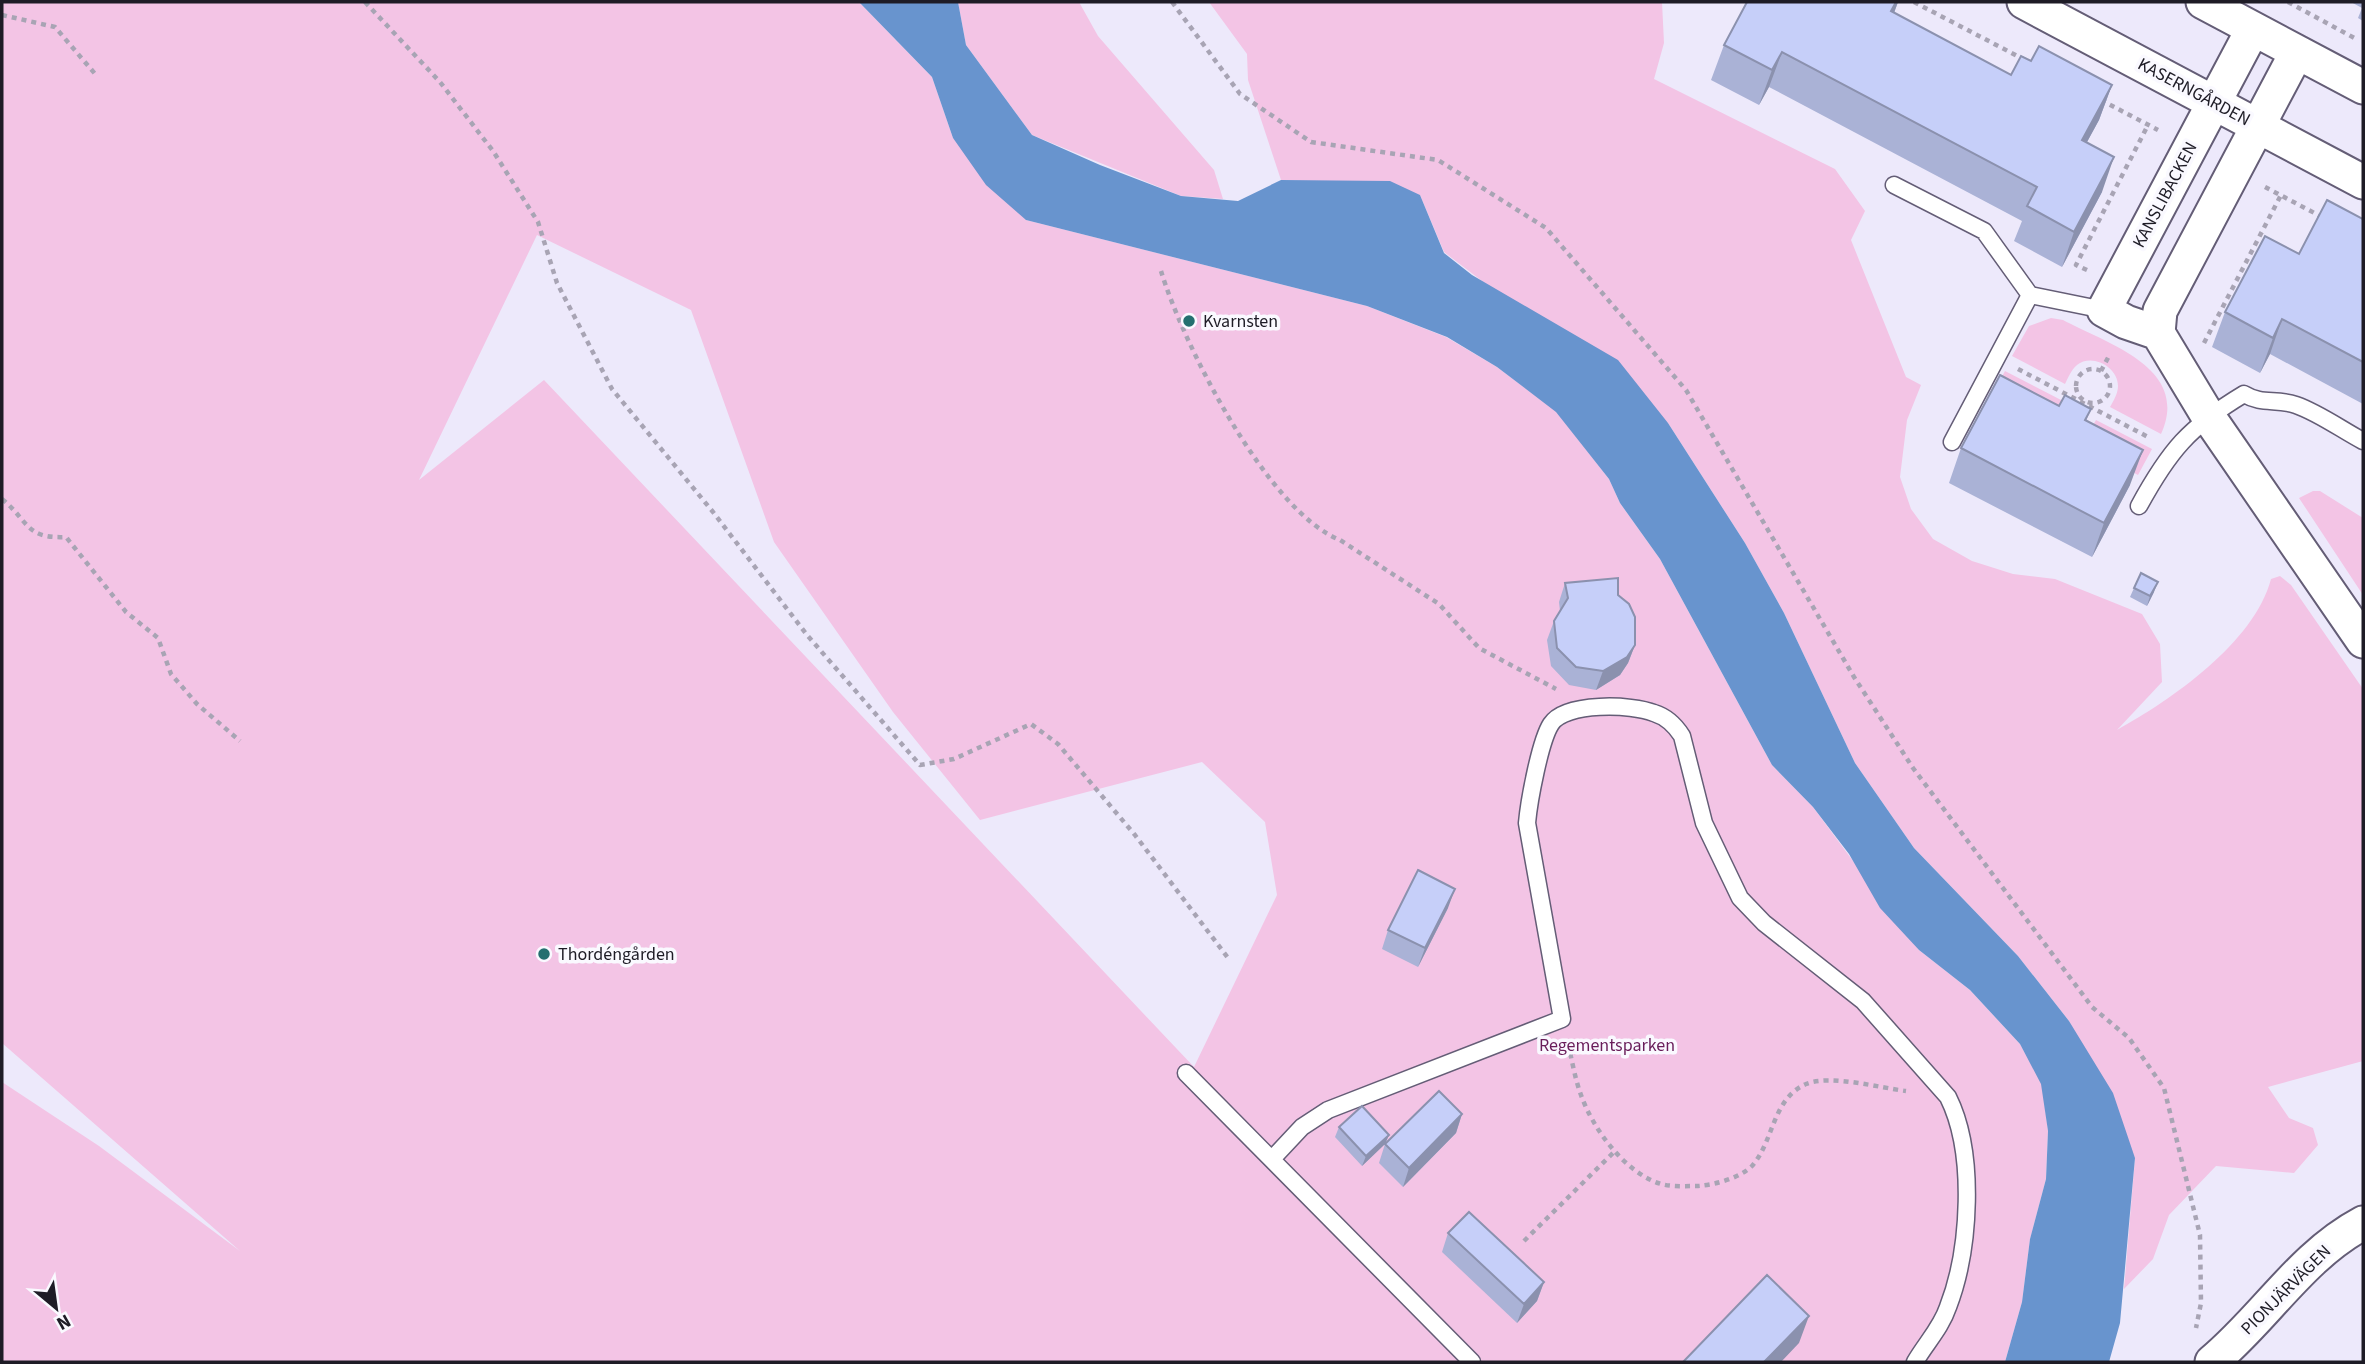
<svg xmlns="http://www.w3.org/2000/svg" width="2365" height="1364" font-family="'Source Sans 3',sans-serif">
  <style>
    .green { fill: #f3c4e5; fill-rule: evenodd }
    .water { fill: #6894ce }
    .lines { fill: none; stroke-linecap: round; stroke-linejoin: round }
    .lane-casing { stroke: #645d76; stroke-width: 19 }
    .street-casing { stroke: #645d76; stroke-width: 37 }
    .path { stroke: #a8a4b4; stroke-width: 4.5; stroke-dasharray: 5 5; stroke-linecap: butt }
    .lane { stroke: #fff; stroke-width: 16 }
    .street { stroke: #fff; stroke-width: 33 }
    .wall { fill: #aab2d6 }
    .shaded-wall { fill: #8b91ae }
    .building { fill: #c6cff9; stroke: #8b91ae; stroke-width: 2 }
    .poi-dot { fill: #246f6f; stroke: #faf9ff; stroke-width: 2.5 }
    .labels { text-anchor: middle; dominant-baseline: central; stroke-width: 7; stroke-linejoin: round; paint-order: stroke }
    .street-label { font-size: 18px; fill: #1e1c26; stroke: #faf9ff }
    .poi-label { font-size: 18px; fill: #1e1c26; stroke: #faf9ff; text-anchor: start }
    .park-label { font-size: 18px; fill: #691d5a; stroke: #faf9ff }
  </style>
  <rect width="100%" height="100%" fill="#ede9fb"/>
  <path class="green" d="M2 2H859L932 77 953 138 1026 220 1367 306 1446 337 1497 367 1556 411 1609 479 1620 503 1660 559 1772 765 1813 807 1919 950 1970 990 2020 1044 2042 1084 2048 1131 2046 1179 2030 1239 2022 1302 2005 1362H2V1082L99 1146 240 1251 2 1043ZM537 235 691 310 774 542 893 712 980 820 1202 762 1265 822 1277 895 1194 1067 544 380 419 480Z
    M958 2H1079L1098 36 1214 170 1223 199 1181 196 1032 135 966 45Z
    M1209 2H1662L1664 43 1654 79 1835 169 1865 211 1851 240 1906 377 1921 385 1907 420 1900 477 1911 509 1933 539 1972 561 2013 574 2055 579 2142 614 2160 644 2162 682 2117 730C2171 700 2254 643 2271 579L2280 576 2291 585 2363 689V1061L2268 1087 2289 1118 2313 1128 2318 1145 2294 1173 2216 1166 2169 1215 2153 1259 2124 1289 2135 1158 2069 1021 2018 956 1914 848 1855 763 1784 613 1745 543 1668 423 1444 252 1420 195 1323 182 1281 180 1248 80 1247 54Z
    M2051 318 2063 320C2108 344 2191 368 2161 434L2110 407C2114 400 2118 393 2118 386 2118 367 2092 353 2077 365 2071 370 2068 378 2065 384L2012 356 2029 326Z
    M2005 371 2063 401 2049 428 1991 398Z
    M2096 420 2152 449 2138 475 2082 445Z
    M2313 491H2320L2363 518V595L2299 498Z"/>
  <path class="water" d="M859 2H958L966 45 1032 135 1100 165 1181 196 1238 201 1281 180 1390 181 1420 195 1444 253 1472 275 1618 360 1668 423 1745 543 1784 613 1855 763 1914 848 2018 956 2069 1021 2113 1093 2135 1158 2120 1323 2109 1362H2005L2022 1302 2030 1239 2046 1179 2048 1131 2041 1084 2020 1044 1970 990 1919 950 1880 908 1849 854 1813 807 1772 765 1660 559 1620 503 1609 479 1556 412 1497 367 1447 337 1367 306 1026 220 986 185 953 138 932 77Z"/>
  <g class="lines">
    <g class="lane-casing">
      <path id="lane" d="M1894 185 1984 231 2030 295 2104 310
        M1952 442 2030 295
        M2139 506C2169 451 2189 427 2244 394 2262 405 2276 398 2296 405 2319 413 2342 430 2363 441
        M1186 1073 1472 1362
        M1272 1159 1302 1127 1328 1110 1562 1019 1527 823C1529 801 1540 741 1551 724 1565 702 1632 704 1654 713 1667 717 1675 725 1682 736L1704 823 1740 898 1764 923 1863 1001 1948 1097C1976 1153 1970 1250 1948 1307 1941 1328 1926 1343 1915 1362"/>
    </g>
    <g class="street-casing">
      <path id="street" d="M2024 2 2363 182
        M2203 2 2363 87
        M2253 29 2104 310 2126 322 2158 333 2208 416 2363 641
        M2158 333 2160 311 2297 52
        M2212 1362C2265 1318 2301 1256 2363 1223"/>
    </g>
    <path class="path" d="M365 2 440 82 493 151 538 222 557 283 612 389 713 512 807 635 920 765 954 759 1031 724 1058 744 1135 835 1228 958
      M1172 2 1240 94 1311 142 1438 160 1546 228 1686 390 1854 677 1913 768 2092 1007 2129 1038 2164 1088 2200 1235 2201 1303 2196 1328
      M1914 2 2025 60
      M2288 2 2358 40
      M2 15 55 27 96 75
      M2101 100 2158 130
      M2265 187 2322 217
      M2087 270 2076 265 2148 125
      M1161 271C1183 344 1268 512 1340 540L1439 604 1479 648 1556 689
      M2204 343 2281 195
      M2076 386a17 17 0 1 1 34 0a17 17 0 1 1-34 0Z
      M2018 369 2150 438
      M2101 371 2110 354
      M2 499C29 521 25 539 66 537L126 612 158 638 171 674 197 704 240 741
      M1568 1044C1572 1060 1575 1079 1581 1095 1593 1129 1625 1173 1661 1184 1672 1187 1686 1186 1698 1186 1714 1185 1740 1178 1752 1166 1774 1141 1772 1099 1806 1084 1830 1074 1881 1088 1906 1091
      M1524 1241 1615 1151"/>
    <use href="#lane" class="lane"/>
    <use href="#street" class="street"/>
  </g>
  <path class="wall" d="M1747 2H1898L1894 13 2011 75 2031 61 2112 85 2099 120 2087 142 2102 192 2062 267 2014 241 2022 221 1769 87 1759 105 1711 80 1724 45Z
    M2351 2H2363V21L2358 18 2362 8Z
    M2363 219V404L2270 354 2260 373 2212 347 2225 312 2299 254Z
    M2059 406 2091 409 2086 421 2130 485 2092 557 1949 483 1961 448Z
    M1565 583 1618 595 1635 645 1628 663 1620 675 1596 690 1569 685 1551 666 1547 640 1554 621 1560 611 1559 602Z
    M2134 588 2154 592 2147 606 2130 597Z
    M1448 908 1418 967 1382 949 1388 930Z
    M1462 1114 1456 1133 1403 1187 1379 1163 1385 1144Z
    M1339 1127 1389 1135 1385 1144 1362 1166 1335 1137Z
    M1448 1233 1544 1282 1537 1301 1517 1323 1442 1252Z"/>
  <path class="shaded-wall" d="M1896 2H1898L1889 26 1891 11Z
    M1782 52 1769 87 1759 105 1772 70Z
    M2112 85 2099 120 2069 175 2082 140Z
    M2114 157 2102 192 2062 267 2074 232Z
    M2282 319 2270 354 2260 373 2273 338Z
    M2143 450 2130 485 2092 557 2104 523Z
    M2158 582 2154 592 2147 606 2150 596Z
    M1635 645 1628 663 1620 675 1596 690 1603 671Z
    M1455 889 1448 908 1418 967 1425 948Z
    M1462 1114 1456 1133 1403 1187 1409 1168Z
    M1389 1135 1385 1144 1362 1166 1366 1156Z
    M1544 1282 1537 1301 1517 1323 1524 1304Z
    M1809 1316 1799 1343 1781 1362H1764Z"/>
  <path class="building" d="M1747 2H1896L1891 11 2011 75 2021 56 2031 61 2039 46 2112 85 2082 140 2114 157 2074 232 2027 206 2037 187 1782 52 1772 70 1724 45Z
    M2327 200 2363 219V362L2282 319 2273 338 2225 312 2265 236 2299 254Z
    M2000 375 2059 406 2065 395 2091 409 2085 420 2143 450 2104 523 1961 448Z
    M2141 573 2158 582 2150 596 2134 588Z
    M1618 578V595L1629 604 1635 617V645L1627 657 1603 671 1576 667 1557 648 1554 621 1568 598 1565 583Z
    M1418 870 1455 889 1425 948 1388 930Z
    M1439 1091 1462 1114 1409 1168 1385 1144Z
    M1362 1106 1389 1135 1366 1156 1339 1127Z
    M1469 1212 1544 1282 1524 1304 1448 1233Z
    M1767 1275 1809 1316 1764 1362H1683Z"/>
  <g class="poi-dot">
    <circle cx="1189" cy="321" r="7"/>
    <circle cx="544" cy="954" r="7"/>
  </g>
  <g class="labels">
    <g class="street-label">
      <text transform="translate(2194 92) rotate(28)">KASERNGÅRDEN</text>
      <text transform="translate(2165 195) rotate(-62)">KANSLIBACKEN</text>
      <text transform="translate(2286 1290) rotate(-45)">PIONJÄRVÄGEN</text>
    </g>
    <g class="poi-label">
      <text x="1203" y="321">Kvarnsten</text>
      <text x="558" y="954">Thordéngården</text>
    </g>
    <g class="park-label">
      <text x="1607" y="1045">Regementsparken</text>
    </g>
  </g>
  <rect width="2365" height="1364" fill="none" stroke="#1e1c26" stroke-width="7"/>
  <g transform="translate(56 1308) rotate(151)" stroke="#faf9ff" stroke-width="5" paint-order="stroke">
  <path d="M0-5L12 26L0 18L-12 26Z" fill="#1e1c26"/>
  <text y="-10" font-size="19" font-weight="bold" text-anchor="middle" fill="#1e1c26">N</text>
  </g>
</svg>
